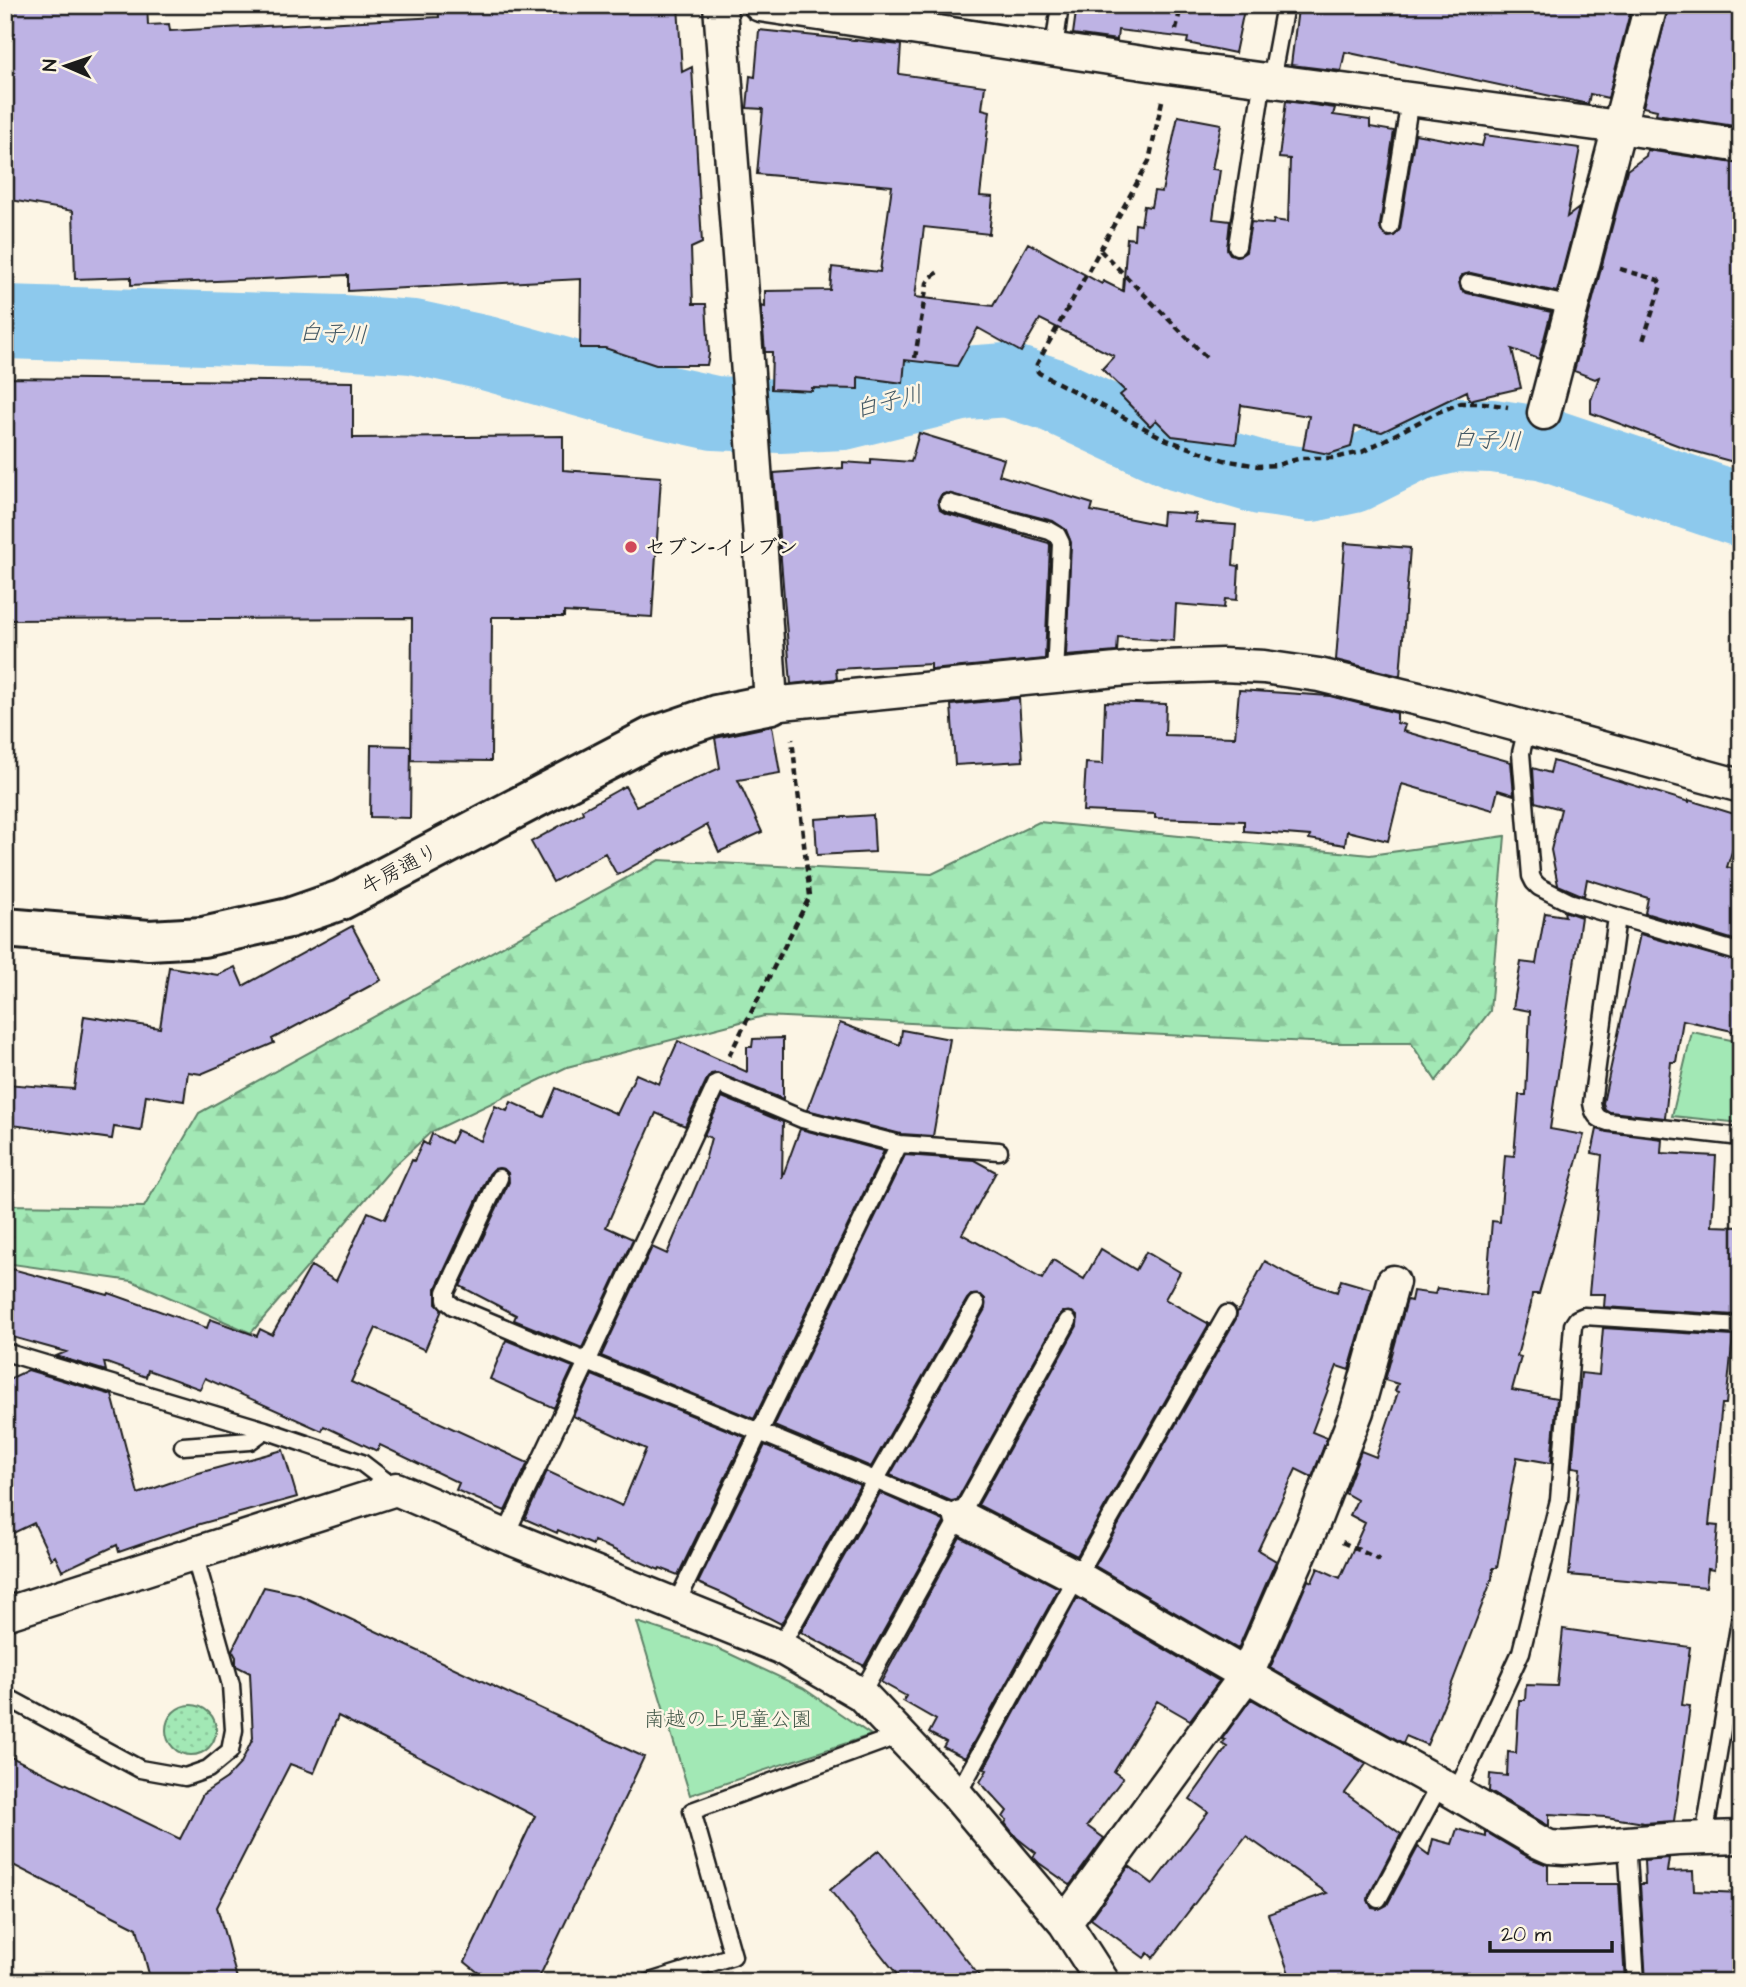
<svg xmlns="http://www.w3.org/2000/svg" width="1746" height="1987" font-family="'Architects Daughter','Klee One',sans-serif">
  <style>
    .grass { fill: url(#grass-dots); stroke: #5f8268; stroke-width: 2 }
    .forest { fill: url(#forest-firs); stroke: #5f8268; stroke-width: 2 }
    .green { fill: #a2e8b5; stroke: #5f8268; stroke-width: 2 }
    .lines { fill: none; stroke-linecap: round; stroke-linejoin: round }
    .river { stroke: #8dc9ed; stroke-width: 74 }
    .building { fill: #beb3e4; stroke: #1c1c1c; stroke-width: 2 }
    .lane-casing { stroke: #1c1c1c; stroke-width: 21 }
    .street-casing { stroke: #1c1c1c; stroke-width: 37 }
    .secondary-casing { stroke: #1c1c1c; stroke-width: 44 }
    .path { stroke: #1c1c1c; stroke-width: 4.5; stroke-dasharray: 7 5; stroke-linecap: butt }
    .lane { stroke: #fcf5e5; stroke-width: 16 }
    .street { stroke: #fcf5e5; stroke-width: 32 }
    .secondary { stroke: #fcf5e5; stroke-width: 38 }
    .poi-dot { fill: #d1495b; stroke: #fcf5e5; stroke-width: 2.5 }
    .labels { text-anchor: middle; dominant-baseline: central; stroke-width: 5; stroke-linejoin: round; paint-order: stroke }
    .poi-label { font-size: 21px; font-weight: bold; fill: #1c1c1c; stroke: #fcf5e5; text-anchor: start }
    .street-label { font-size: 21px; fill: #1c1c1c; stroke: #fcf5e5 }
    .park-label { font-size: 21px; fill: #44594a; stroke: #fcf5e5 }
    .water-label { font-size: 23px; font-style: italic; fill: #445965; stroke: #fcf5e5 }
  </style>
  <defs>
    <pattern id="grass-dots" width="8" height="8" patternUnits="userSpaceOnUse" patternTransform="scale(1.75)"><rect width="8" height="8" fill="#a2e8b5"/><path d="M2 2h.1M6 6h.1" fill="none" stroke="#8bc69b" stroke-width="1.8" stroke-linecap="round"/></pattern>
    <pattern id="forest-firs" width="22" height="20" patternUnits="userSpaceOnUse" patternTransform="scale(1.75)"><rect width="22" height="20" fill="#a2e8b5"/><path d="M5 1l3.5 6h-7zM16 11l3.5 6h-7z" fill="#8bc69b"/></pattern>
  </defs>
  <rect width="100%" height="100%" fill="#fcf5e5"/>
  <filter id="ink" filterUnits="userSpaceOnUse"><feTurbulence type="fractalNoise" baseFrequency=".0143" numOctaves="2"/><feDisplacementMap in="SourceGraphic" scale="14" xChannelSelector="R" yChannelSelector="G"/><feConvolveMatrix kernelMatrix="1 2 1 2 8 2 1 2 1" color-interpolation-filters="sRGB"/></filter>
  <g filter="url(#ink)">
    <path class="grass" d="M166 1730a25 25 0 1 1 50 0a25 25 0 1 1-50 0Z"/>
    <path class="forest" d="M1039 822 1370 855 1505 836 1490 1011 1436 1081 1411 1043H1332L764 1016 567 1067 431 1132 392 1168 251 1333 132 1281 5 1263V1205L144 1207 199 1113 659 860 932 874Z"/>
    <path class="green" d="M1692 1032 1741 1042V1123L1672 1116Z
      M637 1622 715 1647 803 1688 871 1735 690 1795Z"/>
    <g class="lines">
      <path class="river" d="M5 322 342 332 413 337 486 353 650 399 714 413 780 416 843 413 965 383 1007 380 1050 394 1179 454 1261 478 1311 485 1353 476 1417 444 1457 435 1493 436 1545 444 1741 510"/>
    </g>
    <path class="building" d="M5 5H147L148 25 169 24 170 31 439 17 438 5H678L682 72 692 67 702 243 691 248 693 304H706L709 354 707 365H656L605 348H580L581 279 348 291V275L131 285V277L75 279 73 211 5 199Z
      M1077 5H1245L1235 53 1187 43 1188 38 1118 30 1117 40 1073 34Z
      M1315 5H1632L1608 98 1590 94 1588 104 1345 52 1341 71 1291 65 1298 9 1314 12Z
      M1669 5H1741V127L1656 114 1657 110 1643 107Z
      M759 30 901 45 899 74 985 86 982 109 990 111 980 196 993 197 989 234 924 227 915 297 993 306 1028 243 1102 284 1103 281 1123 291 1127 238 1134 239 1135 224 1141 225 1144 206 1151 207 1154 191 1162 192 1178 116 1221 124 1212 169 1220 170 1213 219 1230 221 1227 249 1230 254 1236 256 1241 255 1246 252 1251 222 1273 224 1274 220 1288 222 1290 159 1279 158 1286 101 1335 108 1333 115 1370 120V127L1394 131 1380 225 1381 231 1388 237 1394 236 1400 229 1415 134 1482 146 1485 135 1580 148 1567 217 1579 208 1557 292 1471 273 1462 275 1459 281 1461 290 1467 293 1551 312 1539 359 1512 349 1521 388 1469 400 1467 391 1382 432 1355 427 1351 447 1329 454 1303 449 1309 416 1241 405 1236 444 1172 436 1156 420 1150 426 1120 395 1125 391 1102 369 1114 356 1040 319 1021 352 978 328 957 366 905 360 903 383 858 377V389L812 388V391L771 389 772 352H765L761 306 765 307V291L830 290 832 267 880 272 892 186 757 174 763 109 747 108 750 76 755 77Z
      M1647 150 1741 164V376L1734 411 1741 415V464L1693 451 1591 413V400L1599 377 1595 379 1574 371 1627 170 1646 156Z
      M5 378 353 382V438L563 436V470L661 477 652 617 564 612V617H492L491 761 411 760 412 618 5 620Z
      M919 433 1004 459 999 475 1093 504 1091 511 1162 525 1163 512 1196 514 1195 522 1236 525 1233 565 1239 566 1237 600 1225 599 1224 608 1176 604 1174 641 1118 637 1117 652 1066 656 1071 543 1066 530 1053 521 946 493 941 495 938 501 940 510 945 513 1049 543 1050 545 1045 659 931 670V664L836 669 837 679 791 684 774 473 843 468V462L871 464V459L911 462Z
      M1345 543 1410 548 1400 676 1336 660Z
      M1239 690 1330 696 1397 713V723L1405 725 1403 731 1511 762 1514 795 1498 790 1493 810 1402 784 1388 841 1347 831 1345 845 1309 839 1310 836 1244 831V821L1155 818V814L1083 811 1086 763 1103 764 1105 702 1166 704 1165 735 1235 737Z
      M1019 698 1023 761 955 765 951 705Z
      M772 726 780 773 738 780 762 832 719 852 707 825 617 875 605 853 553 882 531 842 583 813 582 810 625 786 636 806 720 768 715 738Z
      M371 745 411 746 410 818 370 817Z
      M1553 761 1689 802V800L1741 816V824L1727 867 1741 871V942L1645 913 1648 898 1587 879 1584 896 1558 885 1551 850 1561 809 1535 802 1533 768 1550 773Z
      M873 815 875 852 817 855 815 819Z
      M1564 911 1581 917 1550 1129 1584 1135 1539 1294H1532L1531 1304 1517 1356 1521 1357 1512 1390 1557 1398 1551 1463 1517 1457 1497 1568H1493L1492 1579 1444 1704 1427 1745 1406 1736 1403 1743 1270 1668 1308 1580 1312 1582 1318 1568 1340 1578 1365 1523 1350 1515 1357 1500 1345 1493 1361 1451 1376 1457 1398 1392 1395 1391 1398 1384 1385 1380 1407 1300 1411 1301 1413 1291 1435 1294 1437 1288 1486 1295 1492 1221 1500 1222 1505 1155 1514 1156 1519 1095H1526L1530 1011 1513 1008 1521 962 1536 964 1545 913 1565 916Z
      M352 926 381 980 272 1039 274 1043 201 1074 188 1072 184 1101 146 1095 141 1131 114 1127 112 1139 5 1124V1084L74 1089 84 1016 160 1028 169 967 218 975 235 967 243 986Z
      M1640 934 1741 963V1033L1683 1020 1676 1062H1671L1665 1118 1610 1112 1605 1109 1603 1103Z
      M840 1023 900 1045 902 1030 950 1039 933 1136 901 1134 807 1110Z
      M783 1038V1099L717 1073 711 1074 707 1079 685 1126 656 1113 606 1227 633 1239 582 1348 514 1320 516 1315 460 1286 509 1182 508 1173 504 1169 499 1168 494 1169 489 1174 436 1288V1304L442 1310 425 1350 376 1328 351 1382 528 1463 505 1511 456 1490 459 1483 380 1445 377 1451 324 1426 322 1431 205 1378 200 1389 148 1370 146 1377 104 1362 106 1371 56 1356 66 1352 5 1335V1267L108 1295 109 1293 207 1328 210 1319 257 1336 260 1329 272 1335 311 1266 336 1281 368 1212 385 1219 412 1160 414 1161 423 1142 428 1145 432 1134 451 1143 457 1130 481 1141 495 1106 507 1111 511 1102 544 1117 556 1088 617 1114 636 1074 659 1084 678 1041 747 1072V1047H752L753 1039Z
      M722 1097 783 1122 782 1178 800 1129 884 1151 754 1419 601 1356 652 1247 667 1254 702 1172 711 1138 704 1135Z
      M1597 1129 1607 1132 1662 1139 1661 1153 1716 1156 1712 1226 1741 1227V1299H1736L1735 1315 1604 1307 1605 1294H1589L1602 1155 1592 1153Z
      M905 1155 974 1160 996 1172 962 1234 1042 1279 1053 1260 1084 1279 1101 1249 1136 1270 1146 1252 1180 1272 1165 1299 1209 1324 1077 1556 978 1505 1077 1326V1316L1072 1312H1063L1059 1316 957 1500 951 1501 890 1475 985 1309V1299L981 1295H971L967 1299 871 1467 774 1426Z
      M1265 1261 1295 1278 1337 1292 1341 1280 1372 1289 1349 1370 1337 1366 1312 1432 1327 1438 1312 1477 1296 1469 1258 1550 1276 1561 1238 1649 1095 1566 1236 1319 1237 1313Z
      M1603 1328 1733 1336 1726 1404H1722L1709 1525 1718 1526 1714 1570 1708 1569 1706 1587 1569 1575 1580 1468 1572 1467 1581 1373 1599 1375Z
      M506 1340 573 1367 554 1408 490 1379Z
      M28 1370 112 1395 138 1494 195 1474 283 1450 297 1497 200 1524 119 1552 117 1545 62 1571 55 1556 51 1559 34 1523 5 1537V1381Z
      M592 1375 745 1437 678 1575 660 1568 659 1570 594 1541 593 1545 558 1530 557 1533 525 1519 547 1471 622 1506 646 1449 573 1416Z
      M765 1445 860 1485 781 1624 726 1595 698 1583Z
      M880 1493 944 1521V1523L864 1666 801 1632Z
      M960 1537 1059 1588 965 1758 943 1747 946 1742 929 1733 936 1720 903 1701 906 1696 881 1682Z
      M264 1587 297 1594 644 1757 537 1982H490L465 1962 535 1816 338 1716 314 1773 290 1764 217 1907 238 1982H151L137 1928 5 1861V1754L180 1839 203 1794 227 1778 241 1763 253 1738 250 1673 236 1666V1657L232 1650Z
      M1077 1598 1219 1681 1190 1720 1157 1701 1114 1772 1123 1778 1087 1826 1104 1838 1070 1885 1039 1863 1033 1857 1036 1853 1017 1838 1005 1823 1007 1820 1003 1817 1007 1811 980 1782 987 1770 984 1769Z
      M1563 1629 1690 1647 1682 1705 1690 1706 1674 1821 1644 1823 1606 1817 1549 1814V1826L1489 1791 1490 1774 1507 1776 1508 1752 1516 1753 1519 1700H1525L1526 1685 1557 1686Z
      M1251 1699 1366 1764 1345 1793 1401 1834 1369 1895 1368 1900 1372 1908 1379 1909 1387 1905 1418 1847 1429 1855 1433 1839 1452 1844 1457 1829 1486 1837V1832L1530 1858 1548 1865V1884H1619L1625 1982H1292L1268 1914 1327 1893 1246 1836 1153 1958 1148 1953 1144 1958 1091 1919 1129 1866 1153 1884 1208 1812 1190 1799 1227 1747 1222 1744 1225 1740 1222 1739Z
      M879 1850 984 1982H903L830 1890Z
      M1669 1858 1667 1872 1693 1871 1694 1891 1741 1893V1982H1646L1640 1884H1645L1644 1860Z"/>
    <g class="lines">
      <g class="lane-casing">
        <path id="lane" d="M1054 49 1060 5
          M1271 81 1285 5
          M1390 227 1410 99
          M1237 246 1263 79
          M1469 283 1572 306
          M948 503 1050 531 1057 535 1061 543 1055 676
          M1527 728 1521 753 1531 876 1534 882 1539 887 1569 902 1741 953
          M1617 917 1592 1103C1594 1115 1597 1119 1608 1122L1741 1137
          M499 1178 446 1292V1300L453 1306C622 1378 793 1443 961 1517
          M5 1352 265 1430 362 1463 396 1489
          M183 1446 250 1441 265 1430
          M505 1536 587 1362 717 1083 802 1119 899 1144 999 1151
          M676 1604 899 1144
          M780 1647 976 1304
          M861 1694 1068 1321
          M5 1696 140 1769 185 1777 208 1769 230 1751 234 1730 231 1685 194 1554
          M1456 1793 1521 1652 1559 1500 1573 1325 1577 1319 1584 1316 1741 1326
          M957 1795 1077 1577 1227 1314
          M1704 1838 1741 1615
          M1627 1842 1636 1982
          M1378 1899 1440 1784
          M650 1982 733 1956 692 1811 900 1735"/>
      </g>
      <g class="street-casing">
        <path id="street" d="M720 5C737 238 757 471 771 704L1137 668 1222 665 1264 667 1319 675 1447 706 1741 786
          M760 5 1169 67 1619 127 1741 146
          M1544 413 1651 5
          M961 1517 1077 1577 1310 1712 1440 1784 1539 1842 1550 1847 1564 1848 1678 1839 1741 1837
          M5 1614 396 1489 505 1536 780 1647 861 1694 957 1795 1065 1923 1103 1982
          M1065 1923 1247 1674 1313 1524 1357 1411 1393 1282"/>
      </g>
      <g class="secondary-casing">
        <path id="secondary" d="M5 928 149 940 203 937 289 918 341 900 652 737 716 715 771 704"/>
      </g>
      <path class="path" d="M1176 30 1181 5
        M1162 101 1149 161 1037 364 1036 369 1039 373 1167 440 1224 460 1258 466 1277 465 1301 458H1334L1362 452 1436 413 1461 403H1484L1508 407
        M1100 250 1207 358
        M1620 269 1658 280 1661 285 1642 344
        M915 358 927 283 931 277 940 271
        M729 1056 810 896 792 739
        M1342 1542 1380 1560"/>
      <use href="#lane" class="lane"/>
      <use href="#street" class="street"/>
      <use href="#secondary" class="secondary"/>
    </g>
  </g>
  <circle class="poi-dot" cx="631" cy="547" r="7"/>
  <g class="labels">
    <g class="poi-label">
      <text x="645" y="547">セブン-イレブン</text>
    </g>
    <g class="street-label">
      <text transform="translate(400 869) rotate(-28)">牛房通り</text>
    </g>
    <g class="park-label">
      <text x="728" y="1719">南越の上児童公園</text>
    </g>
    <g class="water-label">
      <text transform="translate(333 334) rotate(2)">白子川</text>
      <text transform="translate(889 402) rotate(-14)">白子川</text>
      <text transform="translate(1487 440) rotate(3)">白子川</text>
    </g>
  </g>
  <rect width="1746" height="1987" fill="none" stroke="#fcf5e5" stroke-width="28"/>
  <rect x="14" y="14" width="1718" height="1959" fill="none" stroke="#1c1c1c" stroke-width="2.5" filter="url(#ink)"/>
  <g transform="translate(66 66) rotate(272)" stroke="#fcf5e5" stroke-width="5" paint-order="stroke">
  <path d="M0-5L12 26L0 18L-12 26Z" fill="#1c1c1c"/>
  <text y="-10" font-size="19" font-weight="bold" text-anchor="middle" fill="#1c1c1c">N</text>
  </g>
  <path d="M1490 1941v10h122v-10" fill="none" stroke="#1c1c1c" stroke-width="3.5"/>
  <text x="1501" y="1941" font-size="21" fill="#1c1c1c" stroke="#fcf5e5" stroke-width="5" paint-order="stroke">20 m</text>
</svg>
